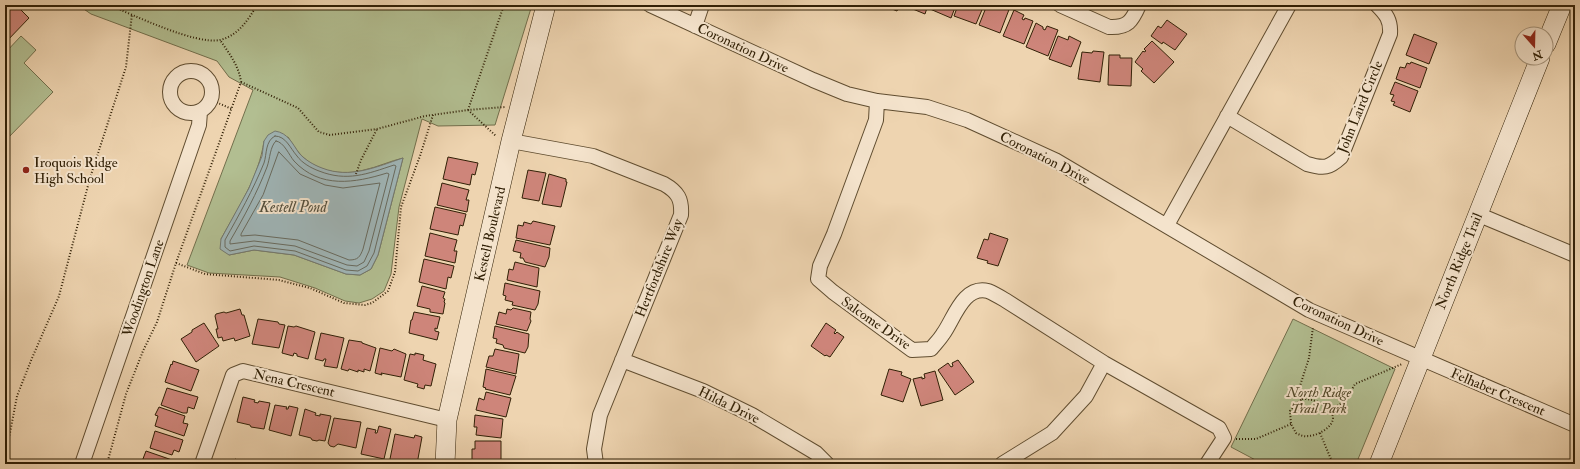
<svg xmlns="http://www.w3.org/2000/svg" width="1580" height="469" font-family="'IM FELL Double Pica',serif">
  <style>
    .green { fill: #b2be91; stroke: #726f4c; fill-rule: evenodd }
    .water { fill: #9fb5b7; stroke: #737970 }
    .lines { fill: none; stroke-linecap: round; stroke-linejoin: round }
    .shore { stroke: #686a5e; stroke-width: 1 }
    .building { fill: #ce857a; stroke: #312006 }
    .street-casing { stroke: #604d30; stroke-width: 16 }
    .secondary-casing { stroke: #312006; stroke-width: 20 }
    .path { stroke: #312006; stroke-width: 2; stroke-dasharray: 1 2; stroke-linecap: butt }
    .street { stroke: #f4e3cc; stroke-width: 14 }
    .secondary { stroke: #f4e3cc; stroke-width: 19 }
    .poi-dot { fill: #8f2418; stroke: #f4e3cc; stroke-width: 1.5 }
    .labels { text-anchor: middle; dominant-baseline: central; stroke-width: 4; stroke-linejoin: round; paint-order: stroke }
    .street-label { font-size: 14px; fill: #312006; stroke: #f4e3cc }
    .poi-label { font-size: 14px; fill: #312006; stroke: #f4e3cc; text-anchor: start }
    .park-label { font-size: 14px; font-style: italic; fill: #514829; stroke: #f4e3cc }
    .water-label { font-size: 15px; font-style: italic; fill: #524d3b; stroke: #f4e3cc }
  </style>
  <rect width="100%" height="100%" fill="#eed4b0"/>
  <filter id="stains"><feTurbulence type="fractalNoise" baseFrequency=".005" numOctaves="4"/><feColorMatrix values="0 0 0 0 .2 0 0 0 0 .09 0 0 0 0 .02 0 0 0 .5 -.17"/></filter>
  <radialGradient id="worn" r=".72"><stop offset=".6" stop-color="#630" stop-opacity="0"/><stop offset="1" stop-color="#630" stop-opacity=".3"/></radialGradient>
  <path class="green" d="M78 5H532L495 125 438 126 422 119 399 207 391 274 384 291 372 299 359 303 345 301 315 288 280 277 209 273 187 265 253 90 229 77 217 61 91 14ZM288 137C292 143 296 150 301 155 317 172 343 176 364 170 378 167 390 161 403 158L378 255 371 269 360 275 346 274 294 255 254 250 229 255 221 239C238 208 259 177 264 141Z
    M21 36 36 50 24 63 53 92 5 141V53Z
    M1293 319 1395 369 1356 464H1263L1231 447Z"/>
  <path class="water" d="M275 131C288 133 292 143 299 153 305 160 314 165 322 168 350 179 376 167 403 158L378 255 371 269 360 275 346 274 294 255 254 250 229 255 220 249 221 239 249 188 262 156 264 141 268 135Z"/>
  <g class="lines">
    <path class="shore" d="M275 136C286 136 290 148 297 156 302 163 311 168 319 171 347 182 367 174 394 165L396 166 374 253 367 266 358 271 346 270 295 251 254 246 230 251 225 247V240C239 215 253 190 264 163 267 154 265 141 275 136Z
      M276 141C284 142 289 155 294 161 320 189 355 183 387 173L389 174 369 251 364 262 357 266 347 265 295 246 254 241 230 244V241C244 217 257 193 267 167 270 159 270 146 276 141Z
      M279 152 300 174 325 185 343 188 380 183 363 249C360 257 358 260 349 260L298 240 255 235 241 236V234L263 195Z"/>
  </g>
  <path class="building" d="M5 5H18V7L29 18 5 43Z
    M882 5H900L897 11Z
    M903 5H928L925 14Z
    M931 5H956L951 18 930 9Z
    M958 5H984L976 24 954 16Z
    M987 5H996L995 8H997L998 5H1004L1010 7 1000 33 979 25Z
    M1014 10 1024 15 1022 19 1024 20 1025 18 1033 21 1024 44 1003 36Z
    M1167 20 1187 34 1175 50 1163 42 1162 44 1151 36 1158 26 1161 28Z
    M1036 23 1043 27V29L1045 30 1047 26 1058 30 1048 56 1026 47Z
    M1414 34 1437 43 1429 64 1406 55Z
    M1058 36 1068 40 1069 36 1081 42 1071 67 1049 59Z
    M1152 41 1174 62 1154 83 1141 71 1143 69 1135 62 1143 51 1144 52 1146 51 1144 49Z
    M1093 51 1104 52 1100 82 1078 79 1082 52 1092 53Z
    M1109 55H1120V58H1132L1131 86 1108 85Z
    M1411 62 1427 68 1420 88 1396 79 1400 67 1405 68 1407 63 1410 64Z
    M1395 82 1418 91 1410 112 1393 105 1395 102 1391 101 1394 95 1390 94Z
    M448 157 478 163 475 175 472 174 470 185 443 179Z
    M528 170 546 173 539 201 522 198Z
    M549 174 566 179V182H567L561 207 542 204Z
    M442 183 469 190 466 200H469L467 212 437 205Z
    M435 207 466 214 463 226 460 225 458 235 430 229Z
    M533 221 555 226 550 245 516 238 518 225 523 226 524 222 531 224Z
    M430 233 457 240 454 251H457L455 263 425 256Z
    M990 233 1008 239 998 266 987 263 988 261 977 258 984 239 988 240Z
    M516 240 550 248 549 257 545 267 525 262 523 258H520L521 253 513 251Z
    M424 259 454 266 451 278 448 277 446 289 419 282Z
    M515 262 539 268 537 287 507 280 509 269 513 270Z
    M505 283 540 291 538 304 535 310 512 305 513 302 505 300 506 296 503 295Z
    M422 286 445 292 443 298 445 299 444 302 445 303 443 314 430 312V309L417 306Z
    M513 308 531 312 530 319 531 321 527 331 496 324 499 312 506 314 507 309 511 310Z
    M240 309 242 315H244L250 336 235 341 234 338 223 341 222 337 218 338 216 329H218L215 316 216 314 224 312 226 313Z
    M414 312 440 317 437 329 435 328V331L439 332 437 340 409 333 411 320H412Z
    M258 319 278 322 279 324 285 325 279 348 252 344Z
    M204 323 219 346 196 362 181 339 192 332V330Z
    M826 323 836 330 834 333 835 334 837 332 844 337 830 357 826 355 825 356 811 346Z
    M288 326 294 327 296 326 315 332 308 359 297 356V354L294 353 293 356 282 353Z
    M495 326 529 334 528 347 525 353 504 348 503 345 496 343 497 339 493 338Z
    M321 333 344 338 337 368 324 366 326 359H324L323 361 315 359Z
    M349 340 362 342V343L376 348 370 371 364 369V372L358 370V372L349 369 348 371 341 369Z
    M380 348 392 351 394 349 406 354 401 377 381 373 382 375 375 373Z
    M495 349 519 354 516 374 486 367 489 356H493Z
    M415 353 424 355 423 360 436 364 431 386 425 385 424 389 417 387 418 384 404 380 410 354 415 355Z
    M958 360 974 382 955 395 938 370 948 363 951 367 953 366 952 363Z
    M173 361 199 370 191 391 165 382 171 364 172 365Z
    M486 369 516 376 510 395 485 389 486 388 483 387Z
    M889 369 902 372 901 375 911 379 903 402 881 395Z
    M935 371 943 400 921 406 913 379 922 377V379L925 378 924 374Z
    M167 388 198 397 194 409 188 407 187 413H183L161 405Z
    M486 392 511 398 506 417 476 410 479 398 484 400Z
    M243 397 255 400 254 402 258 403 259 401 270 403 264 429 251 427 250 425 237 422Z
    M275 405 287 407 286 409H288L289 406 298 408 291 436 269 430Z
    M159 407 185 416 183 423 188 424 184 436 155 426 158 416 155 415Z
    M305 409 316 413 315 415 320 416V414L331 416 325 441 319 440 317 441 312 440 311 438 299 435Z
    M475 415 503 419 501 438 476 435 477 427H474Z
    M334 418 361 422 356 448 338 444 334 447 330 446 328 443Z
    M379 426 391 429 384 459 361 454 367 428 376 430 375 433H377Z
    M155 431 183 440 179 452 174 450 172 455 150 448Z
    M395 434 414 438 415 435 422 437 417 464H389Z
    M475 441H501V461H472V449H475Z
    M146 451 175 461 174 464H141Z
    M235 459 244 462 249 464H227V462L234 463Z"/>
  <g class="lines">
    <g class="street-casing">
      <path id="street" d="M650 5 813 80 847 94 877 101 927 107 967 120 1055 160 1309 310 1575 425
        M1060 5 1109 27C1128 28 1132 21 1139 5
        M695 26 702 5
        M170 92a21 21 0 1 1 42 0a21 21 0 1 1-42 0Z
        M877 101 876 120 834 234 820 266 818 279 833 292 912 350 931 349C935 344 940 339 943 334 954 319 963 285 988 291 993 293 1000 297 1005 300L1104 363 1219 428 1224 438 1207 464
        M1227 116 1307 164C1324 169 1329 168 1341 157L1390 34C1391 20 1386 14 1377 5
        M511 141 593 156 664 184C678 192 682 199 681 215L600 415 594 449 596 464
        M1477 214 1575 255
        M1167 225 1289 5
        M622 360 703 391 752 415 816 453 827 464
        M82 464 199 125 200 112
        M202 464 233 375 243 371 447 420
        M1002 464 1052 433 1086 396 1104 363"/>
    </g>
    <g class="secondary-casing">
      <path id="secondary" d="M1546 44 1562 5
        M445 464 447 420 511 141 546 5
        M1379 464 1540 58"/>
    </g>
    <path class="path" d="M109 5C134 15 195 45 220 40 239 35 248 20 257 5
      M241 82 298 108 319 132 330 135 377 129 425 116 468 110 505 107
      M211 100 232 109
      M468 110 504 5
      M468 110 496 136
      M356 174 361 160 377 129
      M176 263 205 274 279 280 310 288 344 303 365 305 372 303 388 291 395 272 401 207 420 156 433 115
      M1302 399C1310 399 1316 400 1323 405 1325 407 1328 409 1330 411 1341 423 1319 436 1308 436 1304 437 1300 435 1296 433L1291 424 1290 411 1297 403Z
      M1302 399 1299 389 1309 358 1313 327
      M1330 411 1346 400 1355 384 1402 364
      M1320 433 1333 464
      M1236 439H1256L1291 424
      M5 459 17 396 32 358 59 296 90 178 126 67 132 14
      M5 460 32 464
      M107 464 126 394 143 351 157 322 176 263 241 82C239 66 229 53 220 40"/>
    <use href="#street" class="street"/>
    <use href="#secondary" class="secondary"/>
  </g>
  <circle class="poi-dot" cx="26" cy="170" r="4"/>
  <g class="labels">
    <g class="street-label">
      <text transform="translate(743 48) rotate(25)">Coronation Drive</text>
      <text transform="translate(1360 107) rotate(-68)">John Laird Circle</text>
      <text transform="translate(1045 158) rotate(27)">Coronation Drive</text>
      <text transform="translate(490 234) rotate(-77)">Kestell Boulevard</text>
      <text transform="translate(1459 261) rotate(-68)">North Ridge Trail</text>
      <text transform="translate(659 268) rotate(-68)">Hertfordshire Way</text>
      <text transform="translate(143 288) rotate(-71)">Woodington Lane</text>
      <text transform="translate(1338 321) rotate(25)">Coronation Drive</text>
      <text transform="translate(876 323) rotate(35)">Salcome Drive</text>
      <text transform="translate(294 383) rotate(13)">Nena Crescent</text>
      <text transform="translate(1498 392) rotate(23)">Felhaber Crescent</text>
      <text transform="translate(729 405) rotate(26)">Hilda Drive</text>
    </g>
    <g class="poi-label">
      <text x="34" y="162">Iroquois Ridge<tspan x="34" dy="16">High School</tspan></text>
    </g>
    <g class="park-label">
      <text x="1319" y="392">North Ridge<tspan x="1319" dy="16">Trail Park</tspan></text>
    </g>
    <g class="water-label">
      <text x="293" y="207">Kestell Pond</text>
    </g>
  </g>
  <rect width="1580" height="469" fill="none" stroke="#eed4b0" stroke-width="20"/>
  <rect x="6" y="6" width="1568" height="457" fill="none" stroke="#312006" stroke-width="2"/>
  <rect x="10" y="10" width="1560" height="449" fill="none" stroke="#312006"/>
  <g transform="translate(1534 46) rotate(160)"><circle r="19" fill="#f4e3cc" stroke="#a6957d"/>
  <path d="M0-3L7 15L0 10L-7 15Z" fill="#8f2418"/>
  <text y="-6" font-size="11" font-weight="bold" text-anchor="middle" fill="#312006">N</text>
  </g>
  <rect width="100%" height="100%" filter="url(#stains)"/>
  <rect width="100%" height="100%" fill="url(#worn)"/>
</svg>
